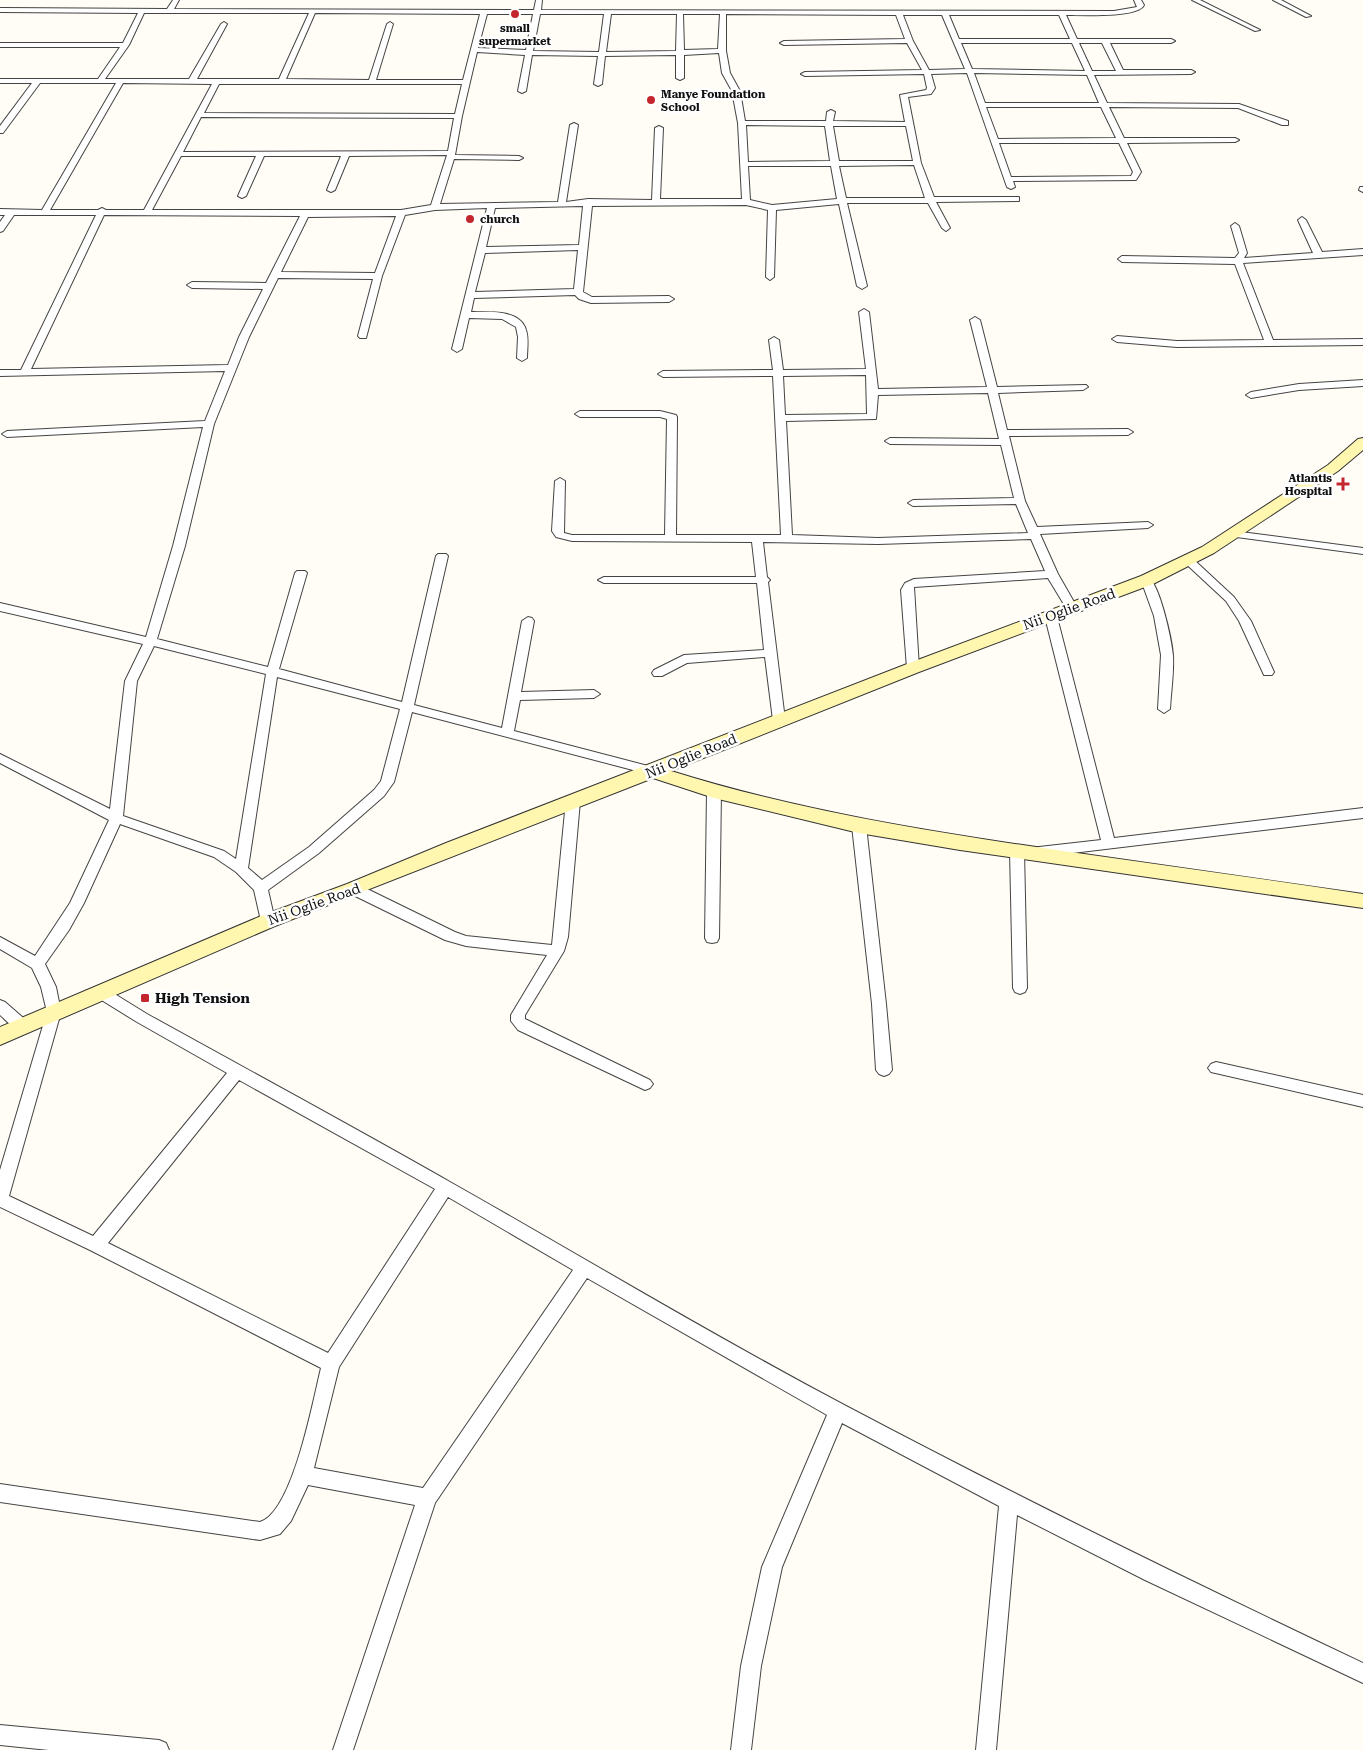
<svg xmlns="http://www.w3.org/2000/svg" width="1363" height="1750" font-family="'Roboto Serif',serif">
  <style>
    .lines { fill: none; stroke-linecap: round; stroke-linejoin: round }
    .street-casing { stroke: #444; stroke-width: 2 }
    .secondary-casing { stroke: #333; stroke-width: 2 }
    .street { fill: #fff; fill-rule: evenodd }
    .secondary { fill: #fff6b0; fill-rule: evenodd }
    .poi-dot { fill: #c4262e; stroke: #fff; stroke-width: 2 }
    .labels { text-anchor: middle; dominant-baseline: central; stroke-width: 5; stroke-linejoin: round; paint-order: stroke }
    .far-poi-label { font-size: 11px; font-weight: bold; fill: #111; stroke: #fff; text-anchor: start }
    .street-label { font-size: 14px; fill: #111; stroke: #fff }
    .poi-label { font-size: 14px; font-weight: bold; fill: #111; stroke: #fff; text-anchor: start }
  </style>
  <rect width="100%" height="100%" fill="#fffdf5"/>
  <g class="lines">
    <g class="street-casing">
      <path id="street" d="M173 0H179L174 9 534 10 536 0H542L541 10 1114 11 1137 7 1134 0H1141L1144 5C1139 18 1080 15 1066 15L1077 39H1171L1175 41 1171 43H1110L1123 70H1191L1195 72 1191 74 1094 75 1107 103 1239 104 1288 121V125H1282L1238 108 1109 107 1124 138H1235L1239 140 1235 142 1127 143 1141 172 1136 180 1013 181 1015 187 1011 189 1007 187 967 73 931 74 935 88 931 94 908 97 921 163 934 197H1019V201L936 202 950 228 946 231 942 228 928 203H847L867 286 862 289 857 286 839 204 776 210 774 277 770 280 766 277 768 210 746 205 592 206 583 292 592 297 669 296 674 299 669 302 591 303 579 299 575 295 474 298 471 312C488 312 520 309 526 330 529 339 527 349 527 358L522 361 517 358 518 337 516 327 502 319 469 318 462 349 457 352 452 349 487 208 435 210 405 215 382 276 366 338H360L358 336 373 279 278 278 249 337 214 424 185 546 157 639 268 667 295 573 297 571H305L307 573 279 669 402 702 436 556 438 554H446L448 556 414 705 502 728 522 621 528 617 532 618 534 621 521 692 594 690 600 694 594 698 520 700 514 731 652 767 658 771 652 775 412 712 394 782 384 796 319 853 268 890 275 921 273 925 268 926 263 925 261 921 254 890 236 872 214 857 120 824 84 903 69 930 45 964 56 987 61 1012 9 1196 93 1236 227 1073 137 1022 95 996 93 992 95 988 100 986 105 988 147 1014C248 1070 350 1125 450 1182 583 1257 713 1336 848 1407 1018 1497 1190 1581 1363 1663V1683L1145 1580 1017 1515 996 1750H976L999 1506 842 1423 782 1567 761 1666 751 1750H731L741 1666 762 1567 827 1415 587 1278 435 1503 353 1750H333L415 1505 308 1485 291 1521 280 1534 260 1540 0 1502V1484L260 1522C293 1512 313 1400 321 1368L90 1250 0 1207V1170L47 1012 41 987 32 968 0 949V937L35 956 70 903 109 820 0 763V754L110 809 125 681 143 644 0 611V603L146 637 173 546 203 427 7 437 2 434 7 431 205 421 225 371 0 376V370H21L96 215H14L3 231 0 232V222L5 215H0V209L42 210 116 83H40L3 133H0V126L32 83H0V79H98L120 47H0V43H123L138 13 0 12V8L167 9ZM144 13H309L279 79H197L227 24 224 22 221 24 189 79H105L129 45ZM315 13 480 14 463 80H376L393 24 390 22 387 24 369 80 286 79ZM487 14H533L526 50 478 48ZM540 14H604L599 52 533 51ZM611 14H677L676 51 606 52ZM683 14H720L718 49 684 50ZM726 14 896 15 905 39 784 41 780 43 784 45 907 43 922 70 805 72 801 74 805 76 924 74 927 88 926 90 900 95 905 122 833 121 835 112 831 110 827 112 826 121H745L740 91 730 73 726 51ZM903 15H942L965 69 929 70 913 41ZM949 15H1059L1070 39H959ZM961 43H1072L1085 71 972 69ZM1079 43H1102L1116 71H1092ZM477 52 525 55 518 91 522 93 526 91 532 55 598 56 594 84 598 86 602 84 605 56 676 55V78L680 80 684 78V55L719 53 722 73 732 91 738 123 742 199H660L663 128 659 126 655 128 652 200 588 199 566 202 578 125 574 123 570 125 558 202 440 204 454 159 519 160 523 158 519 156 455 155 462 116ZM974 73 1087 75 1099 103H985ZM123 83 212 84 144 210H106L102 208 98 210H50ZM219 84H462L455 114 204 113ZM986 107H1101L1116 138 998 139ZM201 117 454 118 448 151 183 152ZM746 125 825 126 830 161 748 162ZM833 126H906L913 161H839ZM999 143H1119L1133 172 1131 176 1011 177ZM447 155 431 205 401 210H152L181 156H256L238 196 242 198 246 196 264 156H341L327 190 331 192 335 190 349 156ZM914 165 925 198H846L839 166ZM748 166H831L837 199 772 205 750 200ZM583 206 579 245 486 247 495 208ZM104 215 300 216 266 283 192 282 187 285 192 288 263 289 239 337 228 365 31 369ZM396 216 375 273 281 272 308 217ZM578 250 574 289 475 292 485 253ZM154 646 266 674 236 859 224 851 123 816 137 681ZM277 677 400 709 381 781 374 790 309 847 262 880 248 868ZM239 1080 435 1189 328 1353 108 1243ZM448 1197 573 1270 423 1488 314 1468 339 1367Z
        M1192 0H1200L1260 30 1255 31Z
        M1273 0H1281L1311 16 1306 17Z
        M1360 187H1363V192L1359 190Z
        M1302 217 1306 220 1322 252 1363 249V255L1243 263 1273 340 1363 339V345L1177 347 1117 342 1112 339 1117 336 1177 341 1264 340 1235 264 1122 262 1118 259 1122 256 1235 258 1239 253 1231 226 1235 223 1239 226 1247 253 1244 258 1313 253 1298 220Z
        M864 309 869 312 878 389 987 387 970 320 975 317 980 320 997 387 1086 385 1088 387 1083 390 998 393 1007 430 1128 429 1133 432 1128 435 1009 436 1025 501 1037 527 1148 522 1153 525 1148 528 1040 534 1058 574 1078 609 1076 611H1068L1048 578 914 587 919 668 913 672 907 668 901 590 905 583 914 579 1045 571 1031 539 878 544 763 542 767 577 770 580 768 582 785 720 779 724 773 720 765 657 687 663 662 676H654L652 673 654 670 684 655 764 650 757 583H604L598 580 604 577H756L752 542 572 541 556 537 552 531 555 481 560 478 565 481 564 533 572 535H665L667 419 660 417H580L575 414 580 411H660L676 415 677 417 676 535H781L773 376 663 377 658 374 663 371 773 370 769 340 774 337 779 340 783 370 866 369 859 312ZM866 375 867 414 785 415 783 376ZM988 393 999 439 890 438 885 441 890 444 1001 445 1014 498 913 500 908 503 913 506 1016 504 1028 533 878 538 792 535 786 421 876 419 878 395Z
        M1363 380V386L1299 390 1251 398 1246 395 1251 392 1299 384Z
        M1233 531 1363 548V554L1229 536 1227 534 1229 532Z
        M1188 557 1192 558 1234 597 1251 621 1274 672 1272 675H1264L1239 621 1226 601 1184 562 1182 560Z
        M1147 577C1159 580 1172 641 1173 655 1174 673 1171 691 1170 709L1164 713 1158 709 1161 655 1154 616 1141 580Z
        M1051 613 1057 617 1114 838 1363 808V818L1039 857 1034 855 1032 852 1034 849 1039 847 1101 840 1045 617Z
        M714 787 719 788 721 791 719 938 717 942 712 943 707 942 705 938 707 791 709 788Z
        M573 796 578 798 580 801 568 937 564 951 525 1015V1019L650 1080 653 1084 650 1088 645 1090 518 1030 511 1021V1015L547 955 466 946 445 940 349 893 347 889 349 885H359L455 932 466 936 552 945 566 801 568 798Z
        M859 821 864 823 866 826 886 1004 892 1070 889 1074 884 1076 879 1074 876 1070 872 1004 852 826 854 823Z
        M1017 846 1022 848 1024 851 1027 988 1025 992 1020 994 1015 992 1013 988 1010 851 1012 848Z
        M0 1000 5 1002 28 1022 30 1026 28 1030C17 1034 8 1022 0 1015Z
        M1216 1062 1363 1095V1107L1211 1072 1208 1068 1211 1064Z
        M0 1725 159 1740 166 1743 169 1750H49L0 1745Z"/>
    </g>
    <g class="secondary-casing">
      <path id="secondary" d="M1363 438V450L1338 471 1214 553 1153 584 919 672 671 771C799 811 931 832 1063 851 1163 865 1263 879 1363 894V908L960 850 859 833 714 798 653 778 275 926 0 1045V1027L261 916 347 884 446 843 907 664 1141 576 1202 547 1328 465 1358 439Z"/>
    </g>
    <use href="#street" class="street"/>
    <use href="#secondary" class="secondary"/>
  </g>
  <g class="poi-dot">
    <circle cx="515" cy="14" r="5"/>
    <circle cx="651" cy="100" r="5"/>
    <circle cx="470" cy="219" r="5"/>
    <path d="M1340.5 476.5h5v5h5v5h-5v5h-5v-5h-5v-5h5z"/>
    <rect x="140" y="993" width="10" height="10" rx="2.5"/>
  </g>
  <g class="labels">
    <g class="far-poi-label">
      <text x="515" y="28" text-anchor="middle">small<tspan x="515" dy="13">supermarket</tspan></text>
      <text x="661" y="94">Manye Foundation<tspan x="661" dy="13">School</tspan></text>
      <text x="480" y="219">church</text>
      <text x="1332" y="478" text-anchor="end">Atlantis<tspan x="1332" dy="13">Hospital</tspan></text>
    </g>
    <g class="street-label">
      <text transform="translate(1069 609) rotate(-20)">Nii Oglie Road</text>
      <text transform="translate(691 756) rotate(-22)">Nii Oglie Road</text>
      <text transform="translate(314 904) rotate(-20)">Nii Oglie Road</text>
    </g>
    <g class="poi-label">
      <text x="155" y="998">High Tension</text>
    </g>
  </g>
</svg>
